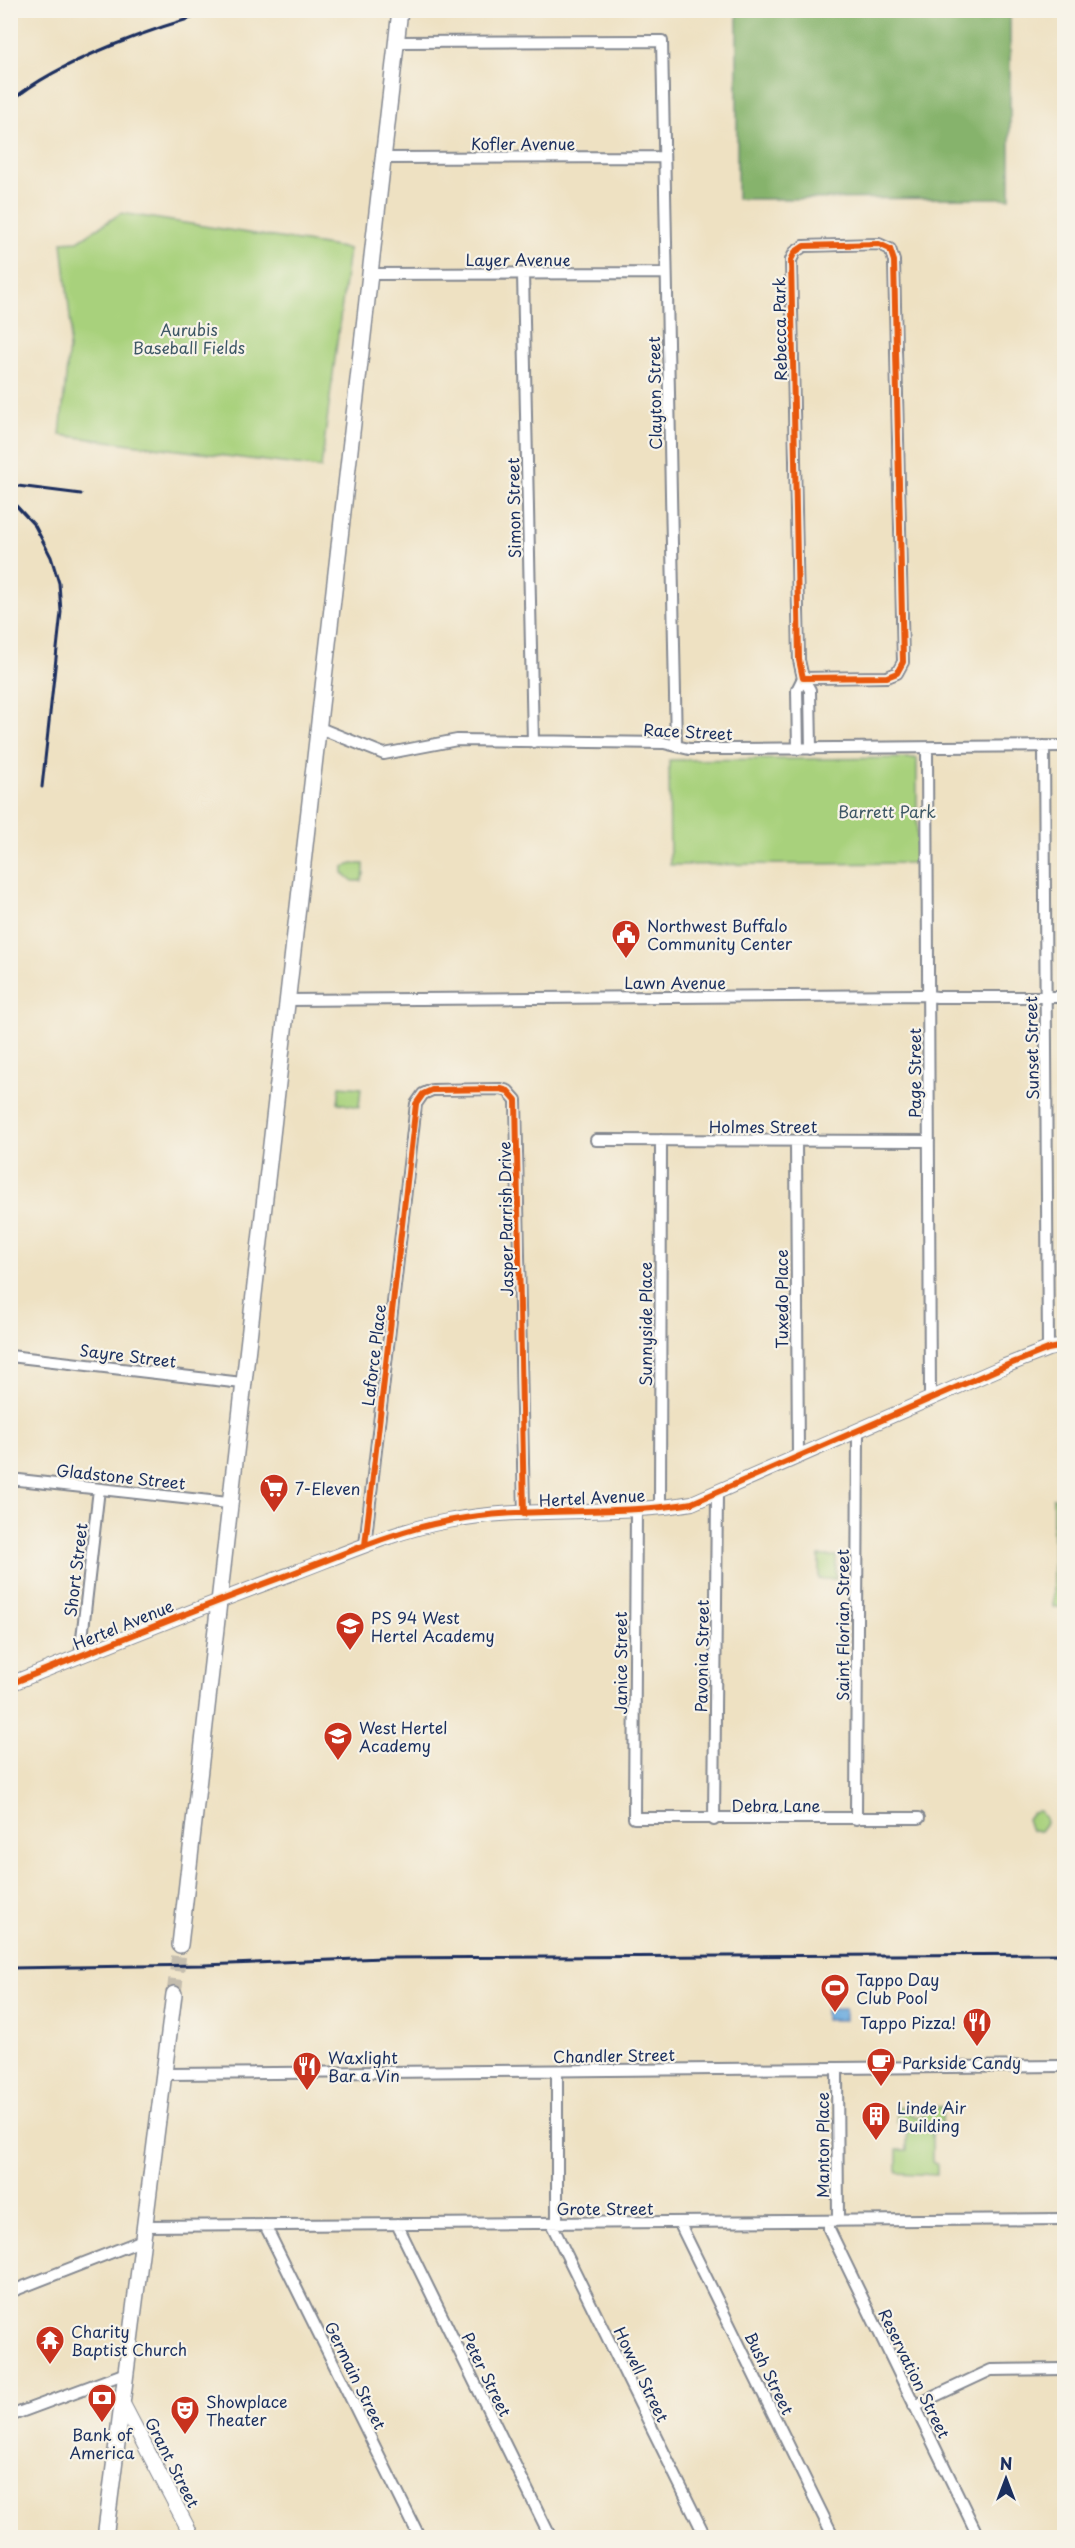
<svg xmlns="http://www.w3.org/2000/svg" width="1075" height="2548" font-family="'Playpen Sans',sans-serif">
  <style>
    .green { fill: #a8d17c; stroke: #62806d; stroke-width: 1.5 }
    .forest { fill: #86b36c; stroke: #507165; stroke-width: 1.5 }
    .water { fill: #6baade; stroke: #436c9e; stroke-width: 1.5 }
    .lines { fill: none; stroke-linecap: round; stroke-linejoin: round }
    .secondary-tunnel { stroke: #c4bdae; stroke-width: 15; stroke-dasharray: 15 8; stroke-linecap: butt }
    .minor-casing { stroke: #848890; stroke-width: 14 }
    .tertiary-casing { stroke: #848890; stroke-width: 16 }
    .secondary-casing { stroke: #848890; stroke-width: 18 }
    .minor { stroke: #fff; stroke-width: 10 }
    .tertiary { stroke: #fff; stroke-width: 14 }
    .secondary { stroke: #fff; stroke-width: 15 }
    .rail { stroke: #1b2f5e; stroke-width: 3 }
    .cycleway-casing { stroke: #f7f3e8; stroke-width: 10 }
    .cycleway { stroke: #e8590c; stroke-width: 6 }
    .labels { text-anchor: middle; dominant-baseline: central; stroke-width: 4.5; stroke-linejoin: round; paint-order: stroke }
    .street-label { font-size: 16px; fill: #1b2f5e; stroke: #f7f3e8 }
    .park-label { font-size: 16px; fill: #3e5866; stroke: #f7f3e8 }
    .poi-label { font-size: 16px; fill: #1b2f5e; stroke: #f7f3e8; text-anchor: start }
  </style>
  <rect width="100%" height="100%" fill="#f7f3e8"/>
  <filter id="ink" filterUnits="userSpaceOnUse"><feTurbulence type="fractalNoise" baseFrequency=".0167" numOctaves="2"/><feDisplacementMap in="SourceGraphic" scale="12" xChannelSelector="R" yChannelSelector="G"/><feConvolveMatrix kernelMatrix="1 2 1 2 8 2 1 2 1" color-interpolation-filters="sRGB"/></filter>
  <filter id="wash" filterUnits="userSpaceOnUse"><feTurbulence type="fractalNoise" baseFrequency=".008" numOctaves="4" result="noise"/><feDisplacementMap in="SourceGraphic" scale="24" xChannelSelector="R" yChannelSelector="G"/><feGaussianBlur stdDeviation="1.35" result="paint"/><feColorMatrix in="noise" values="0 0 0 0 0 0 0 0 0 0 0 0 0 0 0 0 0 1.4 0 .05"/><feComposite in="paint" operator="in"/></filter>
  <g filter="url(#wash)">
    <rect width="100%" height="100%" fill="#eee1c2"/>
    <path class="green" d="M121 213 349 249 321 468 60 435 71 327 62 242 78 241Z
      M917 758V863L670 865 669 760Z
      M353 864H364V874L361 881H353L343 873V867Z
      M340 1086 361 1088 359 1107 338 1103Z
      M1053 1498H1064V1607H1053Z
      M819 1556H836V1579H819Z
      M1039 1811 1045 1818 1046 1823 1040 1831H1031L1027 1819 1032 1812Z
      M897 2107H907L910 2114 918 2118 925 2115 928 2107H942V2132H932V2162L937 2163V2175L897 2173V2150H907V2123L897 2122Z"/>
    <path class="forest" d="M737 11H1010V198L737 199Z"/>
    <path class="water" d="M825 2009H845V2020H825Z"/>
  </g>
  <g filter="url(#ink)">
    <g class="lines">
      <path class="secondary-tunnel" d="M174 1994 180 1945"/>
      <g class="minor-casing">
        <path id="minor" d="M397 42 662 41 676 745
          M383 158 664 157
          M879 244 890 249 894 261 903 662 897 673 887 677 803 678 799 660 791 260 795 252 804 246Z
          M370 274 666 273
          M523 274 533 742
          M803 678 810 690 811 749
          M317 727 384 754 457 740 664 743 689 749H733L1064 746
          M1044 746 1048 1349
          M798 749 797 690 803 678
          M927 749 930 1398
          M286 1000 921 995 937 997H1064
          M596 1140 929 1141
          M796 1141 798 1457
          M10 1356 242 1383
          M10 1479 228 1503
          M660 1507 661 1140
          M636 1508 634 1818H919
          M365 1545 416 1104 423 1094 432 1090 501 1089 508 1091 516 1100 524 1514
          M80 1656 99 1489
          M856 1819 858 1430
          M714 1820 717 1493
          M837 2069 838 2221
          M557 2071V2223
          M165 2074 1064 2066
          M829 2221V2229L979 2538
          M679 2222 834 2538
          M551 2223 706 2538
          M397 2224 551 2538
          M265 2225 420 2538
          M145 2226 1064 2219
          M10 2292 143 2240
          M914 2406 991 2370 1064 2369
          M10 2416 126 2373"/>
      </g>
      <g class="tertiary-casing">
        <path id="tertiary" d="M10 1684C104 1646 198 1608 293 1573 344 1554 394 1531 448 1521 528 1505 612 1517 692 1503L1005 1366 1048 1349 1064 1346
          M122 2402 193 2538"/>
      </g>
      <g class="secondary-casing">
        <path id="secondary" d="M180 1945 400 10
          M105 2538 174 1994"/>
      </g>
      <use href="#minor" class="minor"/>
      <use href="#tertiary" class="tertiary"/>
      <use href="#secondary" class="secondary"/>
      <path class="rail" d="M10 102C59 60 158 26 220 10
        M10 485 81 494
        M10 499 35 526 51 557 59 583 61 612 42 787
        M10 1968 204 1965 383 1958 1064 1954"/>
      <g class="cycleway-casing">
        <path id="cycleway" d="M879 244 890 249 894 261 903 662 897 673 887 677 803 678 799 660 791 260 795 252 804 246Z
          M365 1545 416 1104 423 1094 432 1090 501 1089 508 1091 516 1100 524 1514
          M10 1684C104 1646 198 1608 293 1573 344 1554 394 1531 448 1521 528 1505 612 1517 692 1503L1005 1366 1048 1349 1064 1346"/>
      </g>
      <use href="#cycleway" class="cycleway"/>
    </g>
  </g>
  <defs>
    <g id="civic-pin" transform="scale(1.5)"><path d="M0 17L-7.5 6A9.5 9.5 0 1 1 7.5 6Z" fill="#c8321e" stroke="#f7f3e8"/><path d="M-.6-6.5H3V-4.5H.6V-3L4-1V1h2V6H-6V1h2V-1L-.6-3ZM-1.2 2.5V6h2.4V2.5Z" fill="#fff"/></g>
    <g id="supermarket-pin" transform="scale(1.5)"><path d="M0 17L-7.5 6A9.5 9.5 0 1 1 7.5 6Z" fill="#c8321e" stroke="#f7f3e8"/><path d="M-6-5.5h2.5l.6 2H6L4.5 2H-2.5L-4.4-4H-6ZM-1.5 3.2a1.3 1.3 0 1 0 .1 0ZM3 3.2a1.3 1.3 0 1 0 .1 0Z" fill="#fff"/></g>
    <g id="school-pin" transform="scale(1.5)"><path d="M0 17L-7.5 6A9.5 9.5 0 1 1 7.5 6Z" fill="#c8321e" stroke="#f7f3e8"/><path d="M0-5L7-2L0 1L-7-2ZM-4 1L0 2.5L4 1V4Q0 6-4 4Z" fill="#fff"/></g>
    <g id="stadium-pin" transform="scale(1.5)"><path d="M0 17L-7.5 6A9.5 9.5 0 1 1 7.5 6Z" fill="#c8321e" stroke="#f7f3e8"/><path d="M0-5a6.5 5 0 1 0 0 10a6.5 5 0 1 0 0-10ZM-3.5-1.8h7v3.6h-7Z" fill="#fff"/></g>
    <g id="restaurant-pin" transform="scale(1.5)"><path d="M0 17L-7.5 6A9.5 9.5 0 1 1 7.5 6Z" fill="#c8321e" stroke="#f7f3e8"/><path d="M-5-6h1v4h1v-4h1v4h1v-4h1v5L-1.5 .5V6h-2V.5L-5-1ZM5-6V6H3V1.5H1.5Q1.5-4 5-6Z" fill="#fff"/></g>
    <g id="cafe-pin" transform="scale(1.5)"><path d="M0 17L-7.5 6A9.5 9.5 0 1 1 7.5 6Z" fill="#c8321e" stroke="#f7f3e8"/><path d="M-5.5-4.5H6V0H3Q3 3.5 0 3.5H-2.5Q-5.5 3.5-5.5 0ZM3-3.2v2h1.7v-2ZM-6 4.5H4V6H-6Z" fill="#fff"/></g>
    <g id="building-pin" transform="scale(1.5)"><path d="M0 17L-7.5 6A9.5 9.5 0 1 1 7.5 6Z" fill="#c8321e" stroke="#f7f3e8"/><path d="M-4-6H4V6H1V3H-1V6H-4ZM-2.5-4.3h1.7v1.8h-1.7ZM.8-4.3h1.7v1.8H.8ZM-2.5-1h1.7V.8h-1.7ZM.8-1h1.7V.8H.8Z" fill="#fff"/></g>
    <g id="temple-pin" transform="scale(1.5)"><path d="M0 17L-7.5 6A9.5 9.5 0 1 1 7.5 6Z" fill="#c8321e" stroke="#f7f3e8"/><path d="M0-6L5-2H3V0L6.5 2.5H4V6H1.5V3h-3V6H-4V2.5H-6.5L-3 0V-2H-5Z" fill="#fff"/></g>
    <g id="bank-pin" transform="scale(1.5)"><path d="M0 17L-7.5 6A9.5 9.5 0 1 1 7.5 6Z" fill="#c8321e" stroke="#f7f3e8"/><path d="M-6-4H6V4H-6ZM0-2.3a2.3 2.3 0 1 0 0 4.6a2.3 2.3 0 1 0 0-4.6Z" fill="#fff"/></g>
    <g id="theatre-pin" transform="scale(1.5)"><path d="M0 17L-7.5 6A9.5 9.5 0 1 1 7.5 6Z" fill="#c8321e" stroke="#f7f3e8"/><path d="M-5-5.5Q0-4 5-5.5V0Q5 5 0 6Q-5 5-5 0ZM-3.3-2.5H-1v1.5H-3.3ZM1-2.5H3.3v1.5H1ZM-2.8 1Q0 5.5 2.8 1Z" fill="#fff"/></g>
  </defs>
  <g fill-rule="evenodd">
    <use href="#civic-pin" x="626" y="934"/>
    <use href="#supermarket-pin" x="274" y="1488"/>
    <use href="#school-pin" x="350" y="1626"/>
    <use href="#school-pin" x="338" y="1736"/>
    <use href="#stadium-pin" x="835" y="1988"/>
    <use href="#restaurant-pin" x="977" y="2022"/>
    <use href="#cafe-pin" x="881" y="2062"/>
    <use href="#restaurant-pin" x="307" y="2066"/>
    <use href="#building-pin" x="876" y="2116"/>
    <use href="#temple-pin" x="50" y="2340"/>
    <use href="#bank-pin" x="102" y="2398"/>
    <use href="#theatre-pin" x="185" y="2410"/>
  </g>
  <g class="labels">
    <g class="street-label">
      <text x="523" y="143">Kofler Avenue</text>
      <text x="518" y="259">Layer Avenue</text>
      <text transform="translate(779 329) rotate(-91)">Rebecca Park</text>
      <text transform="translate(654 393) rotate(-91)">Clayton Street</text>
      <text transform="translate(513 508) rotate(-91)">Simon Street</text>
      <text transform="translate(688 731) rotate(3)">Race Street</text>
      <text x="675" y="982">Lawn Avenue</text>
      <text transform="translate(1031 1048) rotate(-91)">Sunset Street</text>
      <text transform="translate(914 1073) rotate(-90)">Page Street</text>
      <text x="763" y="1126">Holmes Street</text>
      <text transform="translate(505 1219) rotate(-91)">Jasper Parrish Drive</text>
      <text transform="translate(781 1299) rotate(-90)">Tuxedo Place</text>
      <text transform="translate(645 1324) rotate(-90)">Sunnyside Place</text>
      <text transform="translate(128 1355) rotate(7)">Sayre Street</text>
      <text transform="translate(373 1355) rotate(-83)">Laforce Place</text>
      <text transform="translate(121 1476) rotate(6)">Gladstone Street</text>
      <text transform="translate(592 1497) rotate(-3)">Hertel Avenue</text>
      <text transform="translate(75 1570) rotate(-83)">Short Street</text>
      <text transform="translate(123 1624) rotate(-22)">Hertel Avenue</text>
      <text transform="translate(842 1625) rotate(-90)">Saint Florian Street</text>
      <text transform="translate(701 1656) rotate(-89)">Pavonia Street</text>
      <text transform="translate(620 1663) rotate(-90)">Janice Street</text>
      <text x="776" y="1805">Debra Lane</text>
      <text transform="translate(614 2055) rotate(-1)">Chandler Street</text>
      <text transform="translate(822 2145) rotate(-90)">Manton Place</text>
      <text x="605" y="2208">Grote Street</text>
      <text transform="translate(770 2373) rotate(64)">Bush Street</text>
      <text transform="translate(915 2373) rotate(64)">Reservation Street</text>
      <text transform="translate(487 2374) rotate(64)">Peter Street</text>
      <text transform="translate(642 2374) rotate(64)">Howell Street</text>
      <text transform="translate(356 2375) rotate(64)">Germain Street</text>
      <text transform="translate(173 2462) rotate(63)">Grant Street</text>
    </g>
    <g class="park-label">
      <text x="189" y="329">Aurubis<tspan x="189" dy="18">Baseball Fields</tspan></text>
      <text x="887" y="811">Barrett Park</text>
    </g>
    <g class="poi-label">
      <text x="647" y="925">Northwest Buffalo<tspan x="647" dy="18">Community Center</tspan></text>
      <text x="295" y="1488">7-Eleven</text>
      <text x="371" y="1617">PS 94 West<tspan x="371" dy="18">Hertel Academy</tspan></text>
      <text x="359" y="1727">West Hertel<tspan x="359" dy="18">Academy</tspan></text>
      <text x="856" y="1979">Tappo Day<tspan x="856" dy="18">Club Pool</tspan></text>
      <text x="956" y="2022" text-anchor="end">Tappo Pizza!</text>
      <text x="328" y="2057">Waxlight<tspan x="328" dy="18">Bar a Vin</tspan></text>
      <text x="902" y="2062">Parkside Candy</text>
      <text x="897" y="2107">Linde Air<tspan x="897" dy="18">Building</tspan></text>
      <text x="71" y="2331">Charity<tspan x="71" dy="18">Baptist Church</tspan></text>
      <text x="206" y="2401">Showplace<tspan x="206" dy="18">Theater</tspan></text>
      <text x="102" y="2434" text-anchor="middle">Bank of<tspan x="102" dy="18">America</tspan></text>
    </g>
  </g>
  <rect width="1075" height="2548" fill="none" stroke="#f7f3e8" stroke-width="36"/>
  <g transform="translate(1006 2479)" stroke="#f7f3e8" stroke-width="4.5" paint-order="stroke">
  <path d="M0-4.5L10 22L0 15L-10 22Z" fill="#1b2f5e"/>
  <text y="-9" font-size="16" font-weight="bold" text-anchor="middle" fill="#1b2f5e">N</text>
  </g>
</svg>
